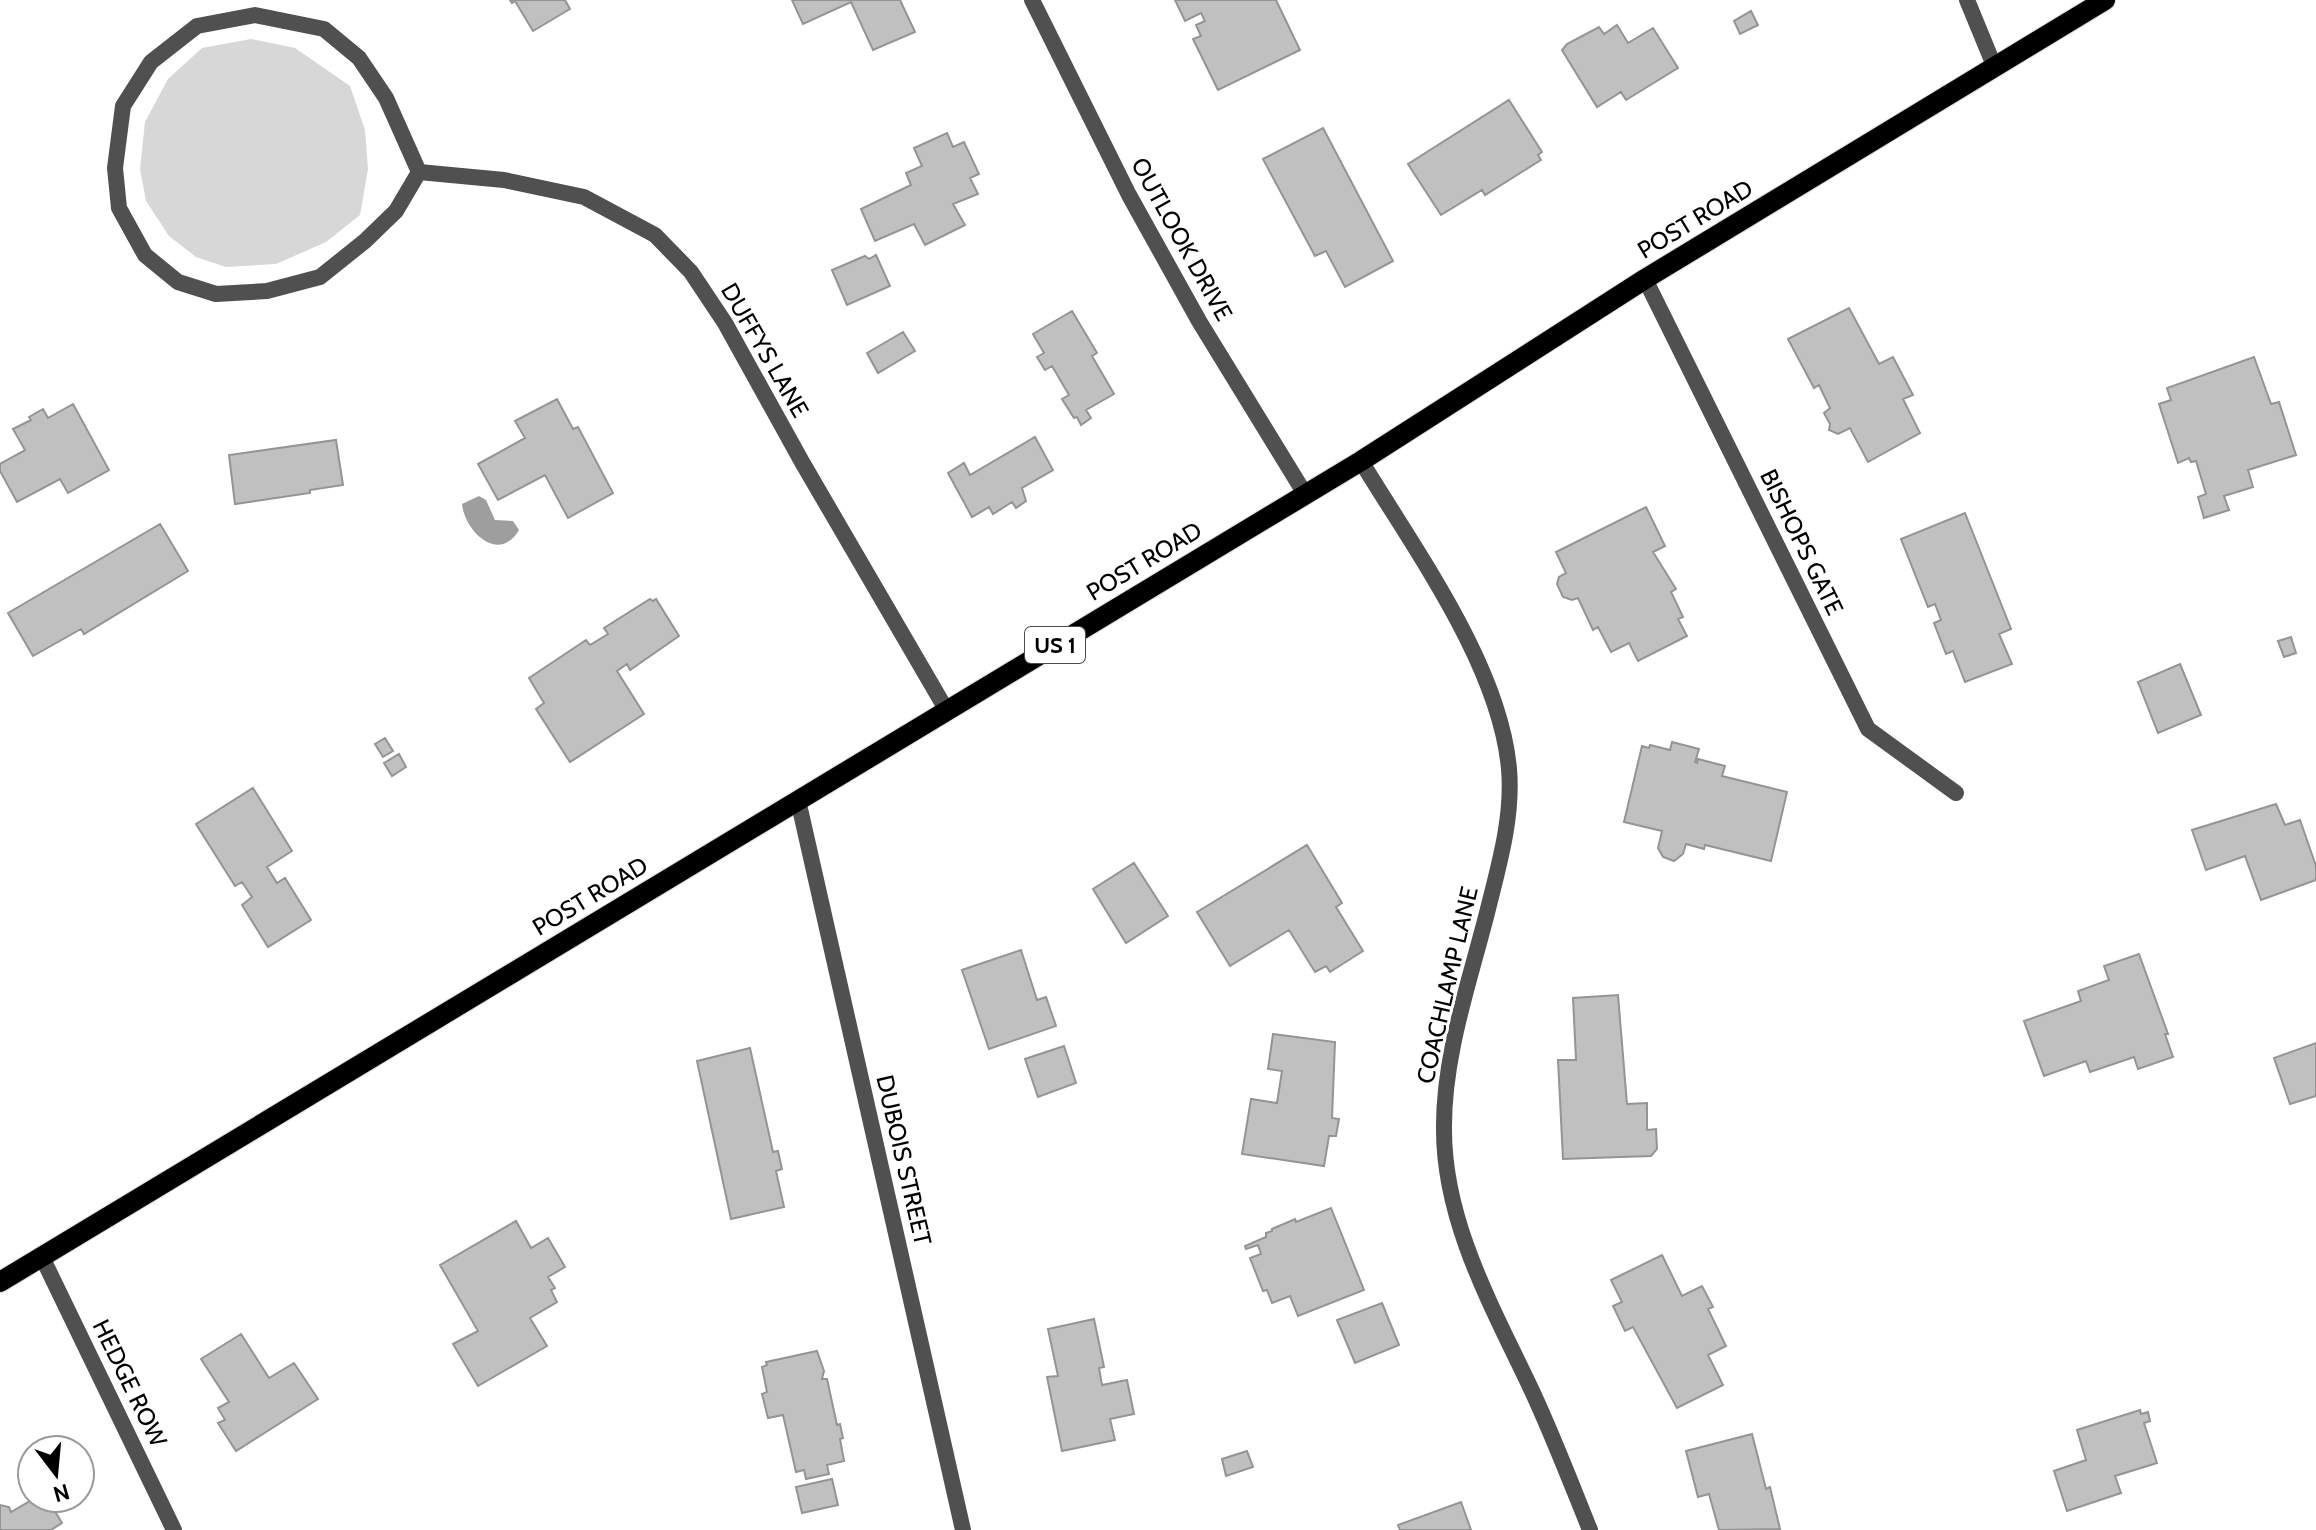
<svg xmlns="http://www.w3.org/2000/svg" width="2316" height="1530" font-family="Cabin,sans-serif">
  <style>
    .green { fill: #d7d7d7 }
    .water { fill: #9e9e9e }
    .building { fill: #c0c0c0; stroke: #949494; stroke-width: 2 }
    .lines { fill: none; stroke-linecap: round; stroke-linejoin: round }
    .primary-casing { stroke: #dbdbdb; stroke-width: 22 }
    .minor { stroke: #505050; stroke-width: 16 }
    .primary { stroke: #000; stroke-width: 20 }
    .labels { text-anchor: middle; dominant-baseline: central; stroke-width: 6; stroke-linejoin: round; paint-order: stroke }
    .shield { fill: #fff; stroke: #4c4c4c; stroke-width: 2 }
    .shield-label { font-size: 22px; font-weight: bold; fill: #000 }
    .street-label { font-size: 24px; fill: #000; stroke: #fff }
  </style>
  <rect width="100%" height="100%" fill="#fff"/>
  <path class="green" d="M251 39 295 48 350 86 365 130 368 169 360 215 326 242 276 264 226 267 196 257 169 236 146 201 140 169 145 122 168 79 202 48Z"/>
  <path class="water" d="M479 496 486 500 495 520 513 521 519 530C499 564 465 532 462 504Z"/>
  <path class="building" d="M510 0H565L570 9 533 31 515 1 512 3Z
    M792 0H900L915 32 873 50 851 2 803 24Z
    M1175 0H1276L1300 50 1218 90 1193 39 1201 36 1196 25 1205 21 1201 13 1185 21Z
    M1751 11 1758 25 1740 34 1734 21Z
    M1617 25 1628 43 1653 28 1678 68 1626 100 1621 92 1597 107 1562 50 1567 44 1599 27 1604 34Z
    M1509 100 1542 152 1538 155 1541 160 1485 195 1482 190 1441 215 1408 164Z
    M1323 128 1393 261 1345 287 1326 251 1315 256 1263 159Z
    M947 133 953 147 964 142 979 174 970 178 978 194 953 204 965 225 925 245 914 224 875 241 861 209 911 185 906 173 922 166 914 148Z
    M876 255 890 286 847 305 832 270 865 256 869 259Z
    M1849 308 1879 364 1893 357 1913 395 1903 399 1920 433 1868 462 1850 428 1838 434 1829 430 1830 424 1824 413 1830 408 1819 385 1814 388 1788 339Z
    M1072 311 1097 353 1092 356 1114 394 1086 410 1091 418 1081 425 1077 417 1074 418 1062 399 1069 395 1052 366 1045 370 1037 357 1044 353 1033 334Z
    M903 332 915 351 878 373 867 353Z
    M2254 357 2271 404 2279 402 2296 455 2248 470 2253 487 2224 496 2229 510 2204 518 2198 497 2206 494 2196 461 2191 462 2189 458 2178 463 2159 404 2171 400 2167 388Z
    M557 399 573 429 578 427 613 493 568 518 545 475 498 500 478 464 525 438 515 421Z
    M73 404 109 470 68 493 60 479 17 502 0 471V464L25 450 13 429 31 420 29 417 43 409 48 418Z
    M1035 437 1053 470 1022 488 1026 501 1016 508 1012 502 993 514 989 507 972 517 948 473 964 463 970 475Z
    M336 440 343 485 310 490V493L235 504 229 455Z
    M1646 507 1665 546 1653 552 1676 589 1671 592 1683 617 1678 619 1687 636 1638 661 1629 643 1611 652 1598 627 1593 630 1578 598 1572 600 1563 597 1557 584 1559 577 1566 573 1556 552Z
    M1965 513 2011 629 1999 634 2012 664 1965 682 1953 651 1946 654 1934 623 1941 620 1935 604 1928 607 1901 539Z
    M160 524 188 571 84 634 81 629 33 656 8 613Z
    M650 599 653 601 656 599 679 636 630 670 627 664 617 671 644 714 570 762 536 709 544 703 529 678 586 640 590 645 608 634 604 628Z
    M2291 637 2296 653 2284 657 2278 641Z
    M2180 664 2201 715 2158 733 2138 682Z
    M385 738 393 751 383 757 375 744Z
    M1672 742 1699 749 1695 762 1697 763 1698 759 1725 766 1722 776 1787 792 1771 861 1705 845 1704 849 1686 844 1683 854 1674 861 1663 857 1658 848 1662 831 1624 822 1642 746 1649 748 1650 745 1670 750Z
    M399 754 406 767 392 776 384 763Z
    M253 788 292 851 267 867 277 883 285 878 311 920 268 947 242 905 252 897 242 882 235 886 196 824Z
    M2276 804 2285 825 2300 820 2316 866V880L2261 900 2245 856 2206 870 2192 830Z
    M1307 845 1342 903 1336 907 1363 951 1330 972 1326 966 1315 972 1289 930 1230 966 1197 912Z
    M1134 863 1168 916 1126 943 1093 889Z
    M1021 950 1037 1000 1046 997 1056 1026 989 1049 962 970Z
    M2139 954 2168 1034H2165L2173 1057 2138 1069 2134 1057 2090 1072 2086 1061 2044 1076 2024 1021 2081 1001 2078 991 2109 980 2104 966Z
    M1618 995 1627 1104 1647 1103V1130L1656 1129 1657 1149 1651 1156 1563 1159 1558 1060H1576L1573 998Z
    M1273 1034 1335 1042 1332 1118 1339 1119 1336 1136H1329L1324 1166 1242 1154 1251 1099 1277 1103 1282 1071 1268 1069Z
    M2316 1043V1096L2290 1104 2274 1058Z
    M1064 1046 1076 1083 1038 1097 1025 1059Z
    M750 1048 773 1152 778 1151 782 1169 776 1171 784 1207 731 1219 697 1061Z
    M1331 1208 1364 1290 1298 1316 1290 1296 1272 1303 1267 1290 1263 1291 1250 1258 1261 1254 1258 1245 1246 1249 1245 1246 1266 1237V1233L1272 1231V1229L1295 1219 1296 1222Z
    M516 1221 531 1248 548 1238 565 1267 548 1277 555 1288 551 1290 557 1302 530 1318 547 1346 478 1386 453 1344 478 1331 440 1265Z
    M1662 1255 1682 1296 1702 1286 1713 1307 1708 1309 1726 1346 1708 1355 1723 1385 1677 1408 1633 1327 1625 1331 1613 1306 1622 1302 1611 1280Z
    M1382 1303 1399 1345 1355 1363 1337 1320Z
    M1094 1319 1104 1367 1099 1368 1102 1385 1127 1380 1134 1414 1110 1419 1115 1440 1062 1451 1047 1377 1058 1376 1048 1329Z
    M241 1334 269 1378 294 1363 318 1399 236 1451 218 1423 225 1420 218 1408 229 1402 201 1359Z
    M817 1351 824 1371 822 1379H827L837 1425 840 1424 843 1438 840 1439 844 1461 827 1465 829 1474 806 1479 804 1470 796 1472 783 1415 768 1418 762 1394 767 1392 762 1367 767 1365 766 1362Z
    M2140 1410 2141 1414 2148 1412 2150 1421 2144 1423 2157 1463 2115 1476 2121 1493 2067 1511 2054 1471 2086 1460 2077 1430Z
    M1752 1434 1766 1489 1770 1487 1780 1529 1719 1530 1709 1494 1698 1497 1686 1451Z
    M1247 1451 1253 1467 1226 1476 1222 1459Z
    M832 1479 838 1505 802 1513 796 1487Z
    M35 1498H47L62 1523 51 1530H0V1505L9 1507 11 1512Z
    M1461 1502 1471 1530H1400L1398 1525Z"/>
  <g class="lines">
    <g class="primary-casing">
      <path id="primary" d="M0 1282 1361 461 1645 279 2105 0"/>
    </g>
    <path class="minor" d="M1032 0 1129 195 1199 321 1305 494
      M1967 0 1995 68
      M419 172 396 211 365 241 320 277 267 291 216 294 178 282 145 255 119 208 115 168 123 106 151 62 197 26 255 15 324 29 359 58 386 98 419 172 504 180 584 197 655 235 691 272 725 323 802 462 947 711
      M1645 279 1868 729 1956 793
      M1361 461C1414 549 1500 665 1509 769 1513 815 1500 861 1489 905 1471 978 1443 1054 1444 1130 1444 1223 1493 1308 1532 1391 1553 1436 1571 1483 1590 1530
      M798 800 963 1530
      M42 1257 174 1530"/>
    <use href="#primary" class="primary"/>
  </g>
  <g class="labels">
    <rect class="shield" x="1025" y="627" width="60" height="36" rx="6"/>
    <g class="shield-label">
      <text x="1055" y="645">US 1</text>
    </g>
    <g class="street-label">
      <text transform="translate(1695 219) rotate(-31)">POST ROAD</text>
      <text transform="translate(1182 239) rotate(61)">OUTLOOK DRIVE</text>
      <text transform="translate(765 350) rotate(60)">DUFFYS LANE</text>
      <text transform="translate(1802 542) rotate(64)">BISHOPS GATE</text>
      <text transform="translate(1144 561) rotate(-31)">POST ROAD</text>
      <text transform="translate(590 896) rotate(-31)">POST ROAD</text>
      <text transform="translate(1447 985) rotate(-77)">COACHLAMP LANE</text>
      <text transform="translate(904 1160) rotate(77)">DUBOIS STREET</text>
      <text transform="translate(130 1383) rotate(64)">HEDGE ROW</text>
    </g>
  </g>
  <g transform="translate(56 1474) rotate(164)"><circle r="38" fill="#ffffff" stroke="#999999" stroke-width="2"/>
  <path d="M0-6L14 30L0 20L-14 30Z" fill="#000000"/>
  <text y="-12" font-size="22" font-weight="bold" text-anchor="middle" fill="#000000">N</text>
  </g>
</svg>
